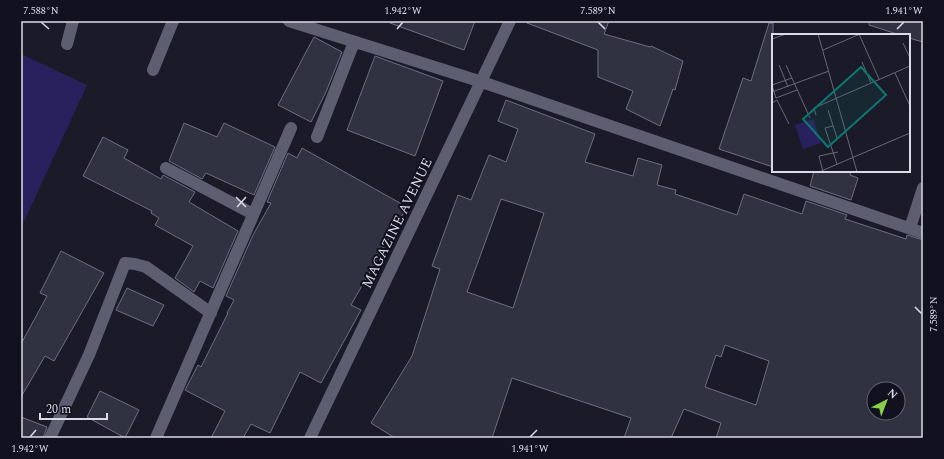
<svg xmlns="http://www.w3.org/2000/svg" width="944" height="459" font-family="Spectral,serif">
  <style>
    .green { fill: #28215e }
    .building { fill: #303141; stroke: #6d6f81; fill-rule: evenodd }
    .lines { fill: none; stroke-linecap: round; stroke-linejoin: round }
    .minor { stroke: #5d5e6f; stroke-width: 12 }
    .tertiary { stroke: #5d5e6f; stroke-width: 12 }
    .ticks { fill: none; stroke: #dbdbe6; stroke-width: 1.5 }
    .labels { text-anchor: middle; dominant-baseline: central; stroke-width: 4; stroke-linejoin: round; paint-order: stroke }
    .street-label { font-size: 14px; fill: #dbdbe6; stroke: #11111f }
    .inset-road { fill: none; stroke: #676775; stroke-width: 1 }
    .view { fill: #0f766e; fill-opacity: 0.15; stroke: #0f766e; stroke-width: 2 }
    .inset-edge { fill: none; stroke: #dbdbe6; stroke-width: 2 }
    .neatline { fill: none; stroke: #dbdbe6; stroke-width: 1.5 }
    .ticks-label { font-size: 10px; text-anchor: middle; fill: #dbdbe6 }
  </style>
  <rect width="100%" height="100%" fill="#1a1a29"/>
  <path class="green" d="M21 54 87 85 21 228Z"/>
  <path class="building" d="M390 21H475L464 50 390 23Z
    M527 21H609L604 34 650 47 651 46 683 61 675 90 673 89 660 126 626 109 633 91 598 77V50L527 23Z
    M869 21H923V42L909 38V35H900L869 25Z
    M769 23H773V167L719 149 743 78 751 81Z
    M314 37 342 52 326 92 311 122 278 105Z
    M375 56 443 81 415 156 347 130Z
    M506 100 595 134 585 162 633 176 638 158 662 165 657 185 676 190 675 194 737 215 744 194 802 214 806 201 847 215 845 219 906 239 907 235 923 240V438H716L721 423 684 409 671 438H624L631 418 512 378 492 438H395L371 423 412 356 440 269 432 266 458 195 471 200 489 155 506 162 518 129 498 121ZM501 199 544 213 513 308 467 292ZM725 345 769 361 756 405 705 387 716 355 721 357ZM874 389H898V413H874Z
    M184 123 217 137 224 123 275 147 254 195 206 173 202 179 169 161Z
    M103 137 128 150 124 158 161 179 163 175 195 192 189 202 238 231 213 288 200 281 194 292 175 278 193 246 155 225 159 218 151 213 152 211 83 176Z
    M302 148 407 207 351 305 361 310 321 383 300 372 270 433 251 424 243 438H211L225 411 185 390 198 365 201 367 228 313H227L234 300 226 296 253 235 271 203 267 202 288 153 297 158Z
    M814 171H851L850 175 858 178 851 200 810 186Z
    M61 251 104 273 54 361 45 356 21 397V344L47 296 40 293Z
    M127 288 164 305 153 326 116 310Z
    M100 391 139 410 125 438 87 417Z
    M21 417 47 427 43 438H21Z"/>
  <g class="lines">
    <path class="minor" d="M289 21 482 82 923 233
      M67 44 73 21
      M153 70 173 21
      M317 137 354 42
      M166 168 253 214
      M910 228 923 188
      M50 438 89 355 125 263 135 264 146 267 211 313
      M156 438 291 128"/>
    <path class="tertiary" d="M310 438 510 21"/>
  </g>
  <path class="ticks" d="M41 22 49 29M598 22 605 29M397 29 403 22M897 29 904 22M236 197 246 207M237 207 246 197M915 307 922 314M30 437 36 430M530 437 537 430"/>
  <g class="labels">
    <g class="street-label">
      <text transform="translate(397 223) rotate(-64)">MAGAZINE AVENUE</text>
    </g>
  </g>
  <g transform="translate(772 34)">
    <rect width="138" height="138" fill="#1a1a29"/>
    <path d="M41 85 49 109 31 115 23 91Z" fill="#28215e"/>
    <path class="inset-road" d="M46 0 85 138M87 0 107 45M0 5 14 0M131 9 138 24M51 16 88 0M90 28 99 49M7 31 16 53M14 31 38 84M123 39 138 72M0 51 20 44M0 51 4 64M0 58 57 37M4 64 25 56M0 69 5 66 17 90M56 76 65 104M44 81 42 74 138 32M61 92 53 94 65 130M47 138 138 99M51 138 47 122 66 118"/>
    <path class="view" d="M89 33 114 61 56 113 31 85Z"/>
    <rect width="138" height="138" class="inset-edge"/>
  </g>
  <rect width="944" height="459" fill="none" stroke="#11111f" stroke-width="44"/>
  <g transform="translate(886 401) rotate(42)"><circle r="19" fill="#11111f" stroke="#62626f"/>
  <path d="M0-3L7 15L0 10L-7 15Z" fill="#89cf49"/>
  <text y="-6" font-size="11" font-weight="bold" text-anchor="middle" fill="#dbdbe6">N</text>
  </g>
  <path d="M40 413v6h67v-6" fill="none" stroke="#dbdbe6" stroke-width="2"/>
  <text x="46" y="413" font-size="12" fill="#dbdbe6" stroke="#11111f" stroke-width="3" paint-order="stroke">20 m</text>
  <rect x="22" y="22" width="900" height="415" class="neatline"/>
  <g class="ticks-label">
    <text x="41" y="14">7.588°N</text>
    <text x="403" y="14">1.942°W</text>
    <text x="598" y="14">7.589°N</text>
    <text x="904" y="14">1.941°W</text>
    <text transform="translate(933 314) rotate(-90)" y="4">7.589°N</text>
    <text x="30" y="452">1.942°W</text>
    <text x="530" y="452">1.941°W</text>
  </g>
</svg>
